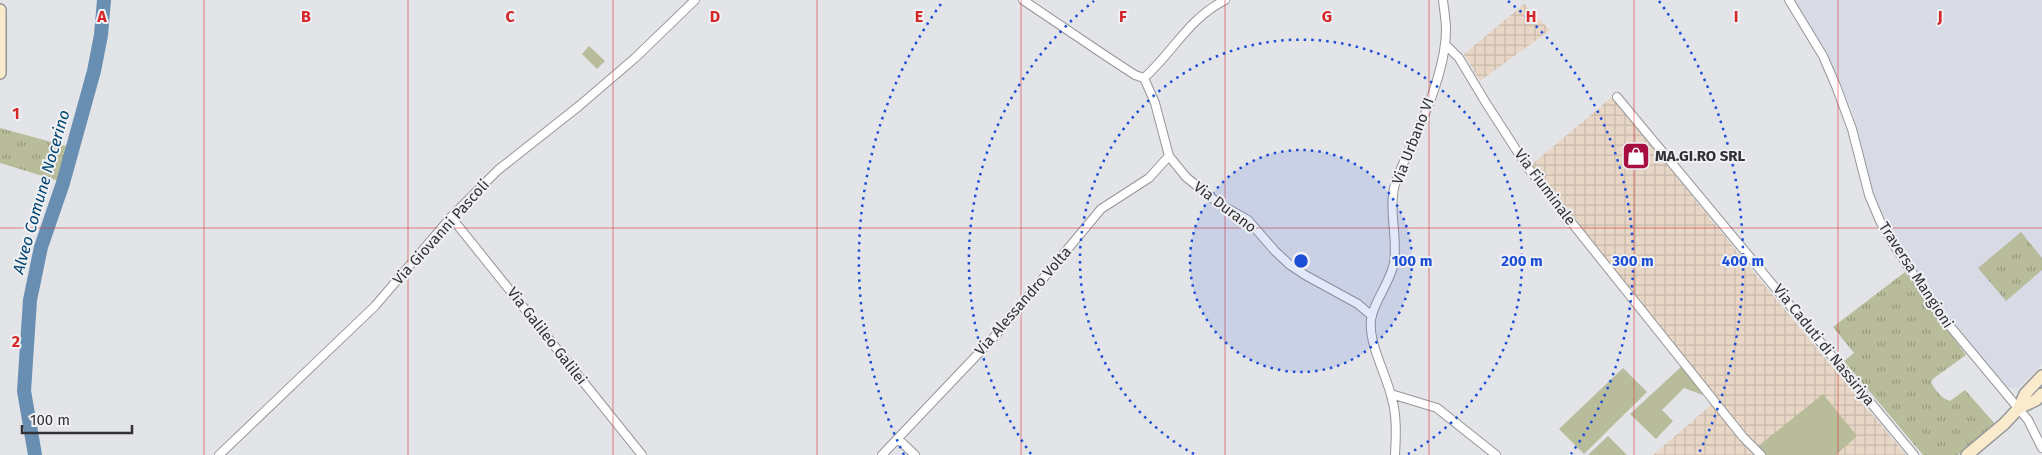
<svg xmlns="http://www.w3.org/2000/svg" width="2042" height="455" font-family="'Fira Sans',sans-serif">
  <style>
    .built { fill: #d8dae6 }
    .industrial { fill: url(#industrial-grid) }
    .grass { fill: url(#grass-tufts) }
    .garden { fill: #b9bc9b }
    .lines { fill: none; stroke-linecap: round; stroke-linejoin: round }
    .river { stroke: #688eb2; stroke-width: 14 }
    .street-casing { stroke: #95969a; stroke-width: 10 }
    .secondary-casing { stroke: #95969a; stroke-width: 14 }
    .street { stroke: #fff; stroke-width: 8 }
    .secondary { stroke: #f9ebcc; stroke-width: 11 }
    .grid { fill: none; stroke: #d62828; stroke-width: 1; stroke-opacity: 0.55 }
    .ring { fill: none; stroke: #1d4ed8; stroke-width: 2.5; stroke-dasharray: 2.5 5 }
    .labels { text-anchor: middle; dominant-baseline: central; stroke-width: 4; stroke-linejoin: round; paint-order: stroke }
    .street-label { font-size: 15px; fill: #323234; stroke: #f0f1f5 }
    .poi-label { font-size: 15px; font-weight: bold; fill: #323234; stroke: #f0f1f5; text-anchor: start }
    .water-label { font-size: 16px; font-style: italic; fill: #024573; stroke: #f0f1f5 }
    .grid-label { font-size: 16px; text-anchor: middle; font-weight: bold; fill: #d62828; stroke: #f0f1f5; stroke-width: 4; stroke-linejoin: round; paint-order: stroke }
    .centre { fill: #1d4ed8; stroke: #f0f1f5; stroke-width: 2.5 }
    .ring-label { font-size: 15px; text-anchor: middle; font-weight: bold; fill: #1d4ed8; stroke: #f0f1f5; stroke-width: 4; stroke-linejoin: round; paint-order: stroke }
  </style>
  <defs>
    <pattern id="industrial-grid" width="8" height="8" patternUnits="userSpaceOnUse" patternTransform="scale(1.25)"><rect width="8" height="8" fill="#e8d7c6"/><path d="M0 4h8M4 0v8" fill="none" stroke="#c7b9ab"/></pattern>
    <pattern id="grass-tufts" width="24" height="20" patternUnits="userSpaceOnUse" patternTransform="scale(1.25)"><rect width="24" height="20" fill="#b9bc9b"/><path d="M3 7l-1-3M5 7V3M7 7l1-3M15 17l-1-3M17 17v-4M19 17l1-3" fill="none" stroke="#97997f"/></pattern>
  </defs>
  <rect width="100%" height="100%" fill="#e3e4e8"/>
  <path class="built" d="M1793 0H2042V364L2018 388H2007L1940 307 1904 253 1875 198 1861 155 1852 108Z"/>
  <path class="industrial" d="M1524 4 1550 30 1480 81 1464 54Z
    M1612 97 1756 275 1906 455H1765L1757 447 1530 166Z
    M1712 404 1726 423 1756 455H1653Z"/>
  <path class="grass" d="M0 128 70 147 59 181 0 163Z
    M2021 232 2042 258V270L2006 301 1978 268Z
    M1905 272 1966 355 1934 378 1931 382C1935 390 1941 398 1950 401L1965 390 1996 425 1958 455H1923L1844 361 1854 353 1833 327Z"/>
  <path class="garden" d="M589 46 605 61 597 69 582 54Z
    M1682 366 1703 395 1684 388 1662 410 1673 421 1656 439 1630 414Z
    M1623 368 1647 392 1584 454 1559 429Z
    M1823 394 1857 436 1836 455H1764L1757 447Z
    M1608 436 1627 455H1588Z"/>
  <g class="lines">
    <path class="river" d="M35 455 24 391 30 300 41 247 63 183 94 71 101 35 104 0"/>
    <g class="street-casing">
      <path id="street" d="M1023 0 1106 56 1135 75 1144 78 1155 103 1169 156 1186 177 1218 203 1248 220 1275 251 1290 265 1305 275 1358 304 1372 316
        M1789 0 1823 56 1836 86 1852 129 1869 195 1880 221 1894 245 1939 313 2028 420 2042 448
        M1445 44 1459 58 1486 103 1528 168 1743 437 1761 455
        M1144 78C1174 51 1188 19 1225 0
        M1617 97 1914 455
        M451 217 642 455
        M1391 394 1437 408 1496 455
        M898 439 915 455
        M219 455 375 306 451 217 498 170 579 106 635 58 695 0
        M882 455 996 335 1101 209 1149 178 1169 156
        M1395 455C1396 437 1397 416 1392 399 1387 375 1365 338 1372 315 1377 297 1390 282 1394 263 1398 237 1388 209 1395 184 1401 165 1412 147 1419 128 1431 101 1446 60 1446 30 1446 20 1444 10 1443 0"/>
    </g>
    <g class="secondary-casing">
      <path id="secondary" d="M0 10V73
        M2019 408 2036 400 2042 394
        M1967 455 2004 424 2019 408 2025 394 2042 376"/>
    </g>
    <use href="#street" class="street"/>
    <use href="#secondary" class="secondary"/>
  </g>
  <path class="grid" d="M204 0V455M408 0V455M613 0V455M817 0V455M1021 0V455M1225 0V455M1429 0V455M1634 0V455M1838 0V455M0 228H2042"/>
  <circle cx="1301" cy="261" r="111" fill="#1d4ed8" fill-opacity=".12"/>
  <g class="ring">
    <circle cx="1301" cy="261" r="111"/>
    <path d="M1194 454A221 221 0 1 1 1408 454"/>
    <path d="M1031 454A332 332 0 0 1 1094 1M1508 1A332 332 0 0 1 1571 454"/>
    <path d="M904 455A442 442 0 0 1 943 1M1659 1A442 442 0 0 1 1698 455"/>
  </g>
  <defs>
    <g id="shop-square" transform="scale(1.4375)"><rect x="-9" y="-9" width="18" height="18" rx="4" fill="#a60d41" stroke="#f0f1f5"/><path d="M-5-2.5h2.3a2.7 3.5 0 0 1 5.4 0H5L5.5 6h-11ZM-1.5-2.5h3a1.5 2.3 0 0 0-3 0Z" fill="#fff"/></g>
  </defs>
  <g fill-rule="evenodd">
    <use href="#shop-square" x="1636" y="156"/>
  </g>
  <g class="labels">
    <g class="street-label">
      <text transform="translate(1413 141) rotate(-69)">Via Urbano VI</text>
      <text transform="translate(1545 187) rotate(53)">Via Fiuminale</text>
      <text transform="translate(1225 207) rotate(37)">Via Durano</text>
      <text transform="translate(441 232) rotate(-48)">Via Giovanni Pascoli</text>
      <text transform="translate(1916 275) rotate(57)">Traversa Mangioni</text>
      <text transform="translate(1023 301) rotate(-49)">Via Alessandro Volta</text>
      <text transform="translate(547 336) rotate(52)">Via Galileo Galilei</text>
      <text transform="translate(1824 345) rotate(51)">Via Caduti di Nassiriya</text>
    </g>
    <g class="poi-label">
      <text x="1655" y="156">MA.GI.RO SRL</text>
    </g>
    <g class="water-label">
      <text transform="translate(41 192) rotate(-74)">Alveo Comune Nocerino</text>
    </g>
  </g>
  <g class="grid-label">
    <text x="102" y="22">A</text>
    <text x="306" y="22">B</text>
    <text x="510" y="22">C</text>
    <text x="715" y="22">D</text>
    <text x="919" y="22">E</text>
    <text x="1123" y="22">F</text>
    <text x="1327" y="22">G</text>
    <text x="1531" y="22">H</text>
    <text x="1736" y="22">I</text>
    <text x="1940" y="22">J</text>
    <text x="16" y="119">1</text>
    <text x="16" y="347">2</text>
  </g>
  <circle cx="1301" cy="261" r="8" class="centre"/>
  <g class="ring-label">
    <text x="1412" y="266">100 m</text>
    <text x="1522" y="266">200 m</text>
    <text x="1633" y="266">300 m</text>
    <text x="1743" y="266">400 m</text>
  </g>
  <path d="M22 425v8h110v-8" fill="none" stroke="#323234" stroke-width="2.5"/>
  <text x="30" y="425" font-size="15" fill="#323234" stroke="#f0f1f5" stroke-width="4" paint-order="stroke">100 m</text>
</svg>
